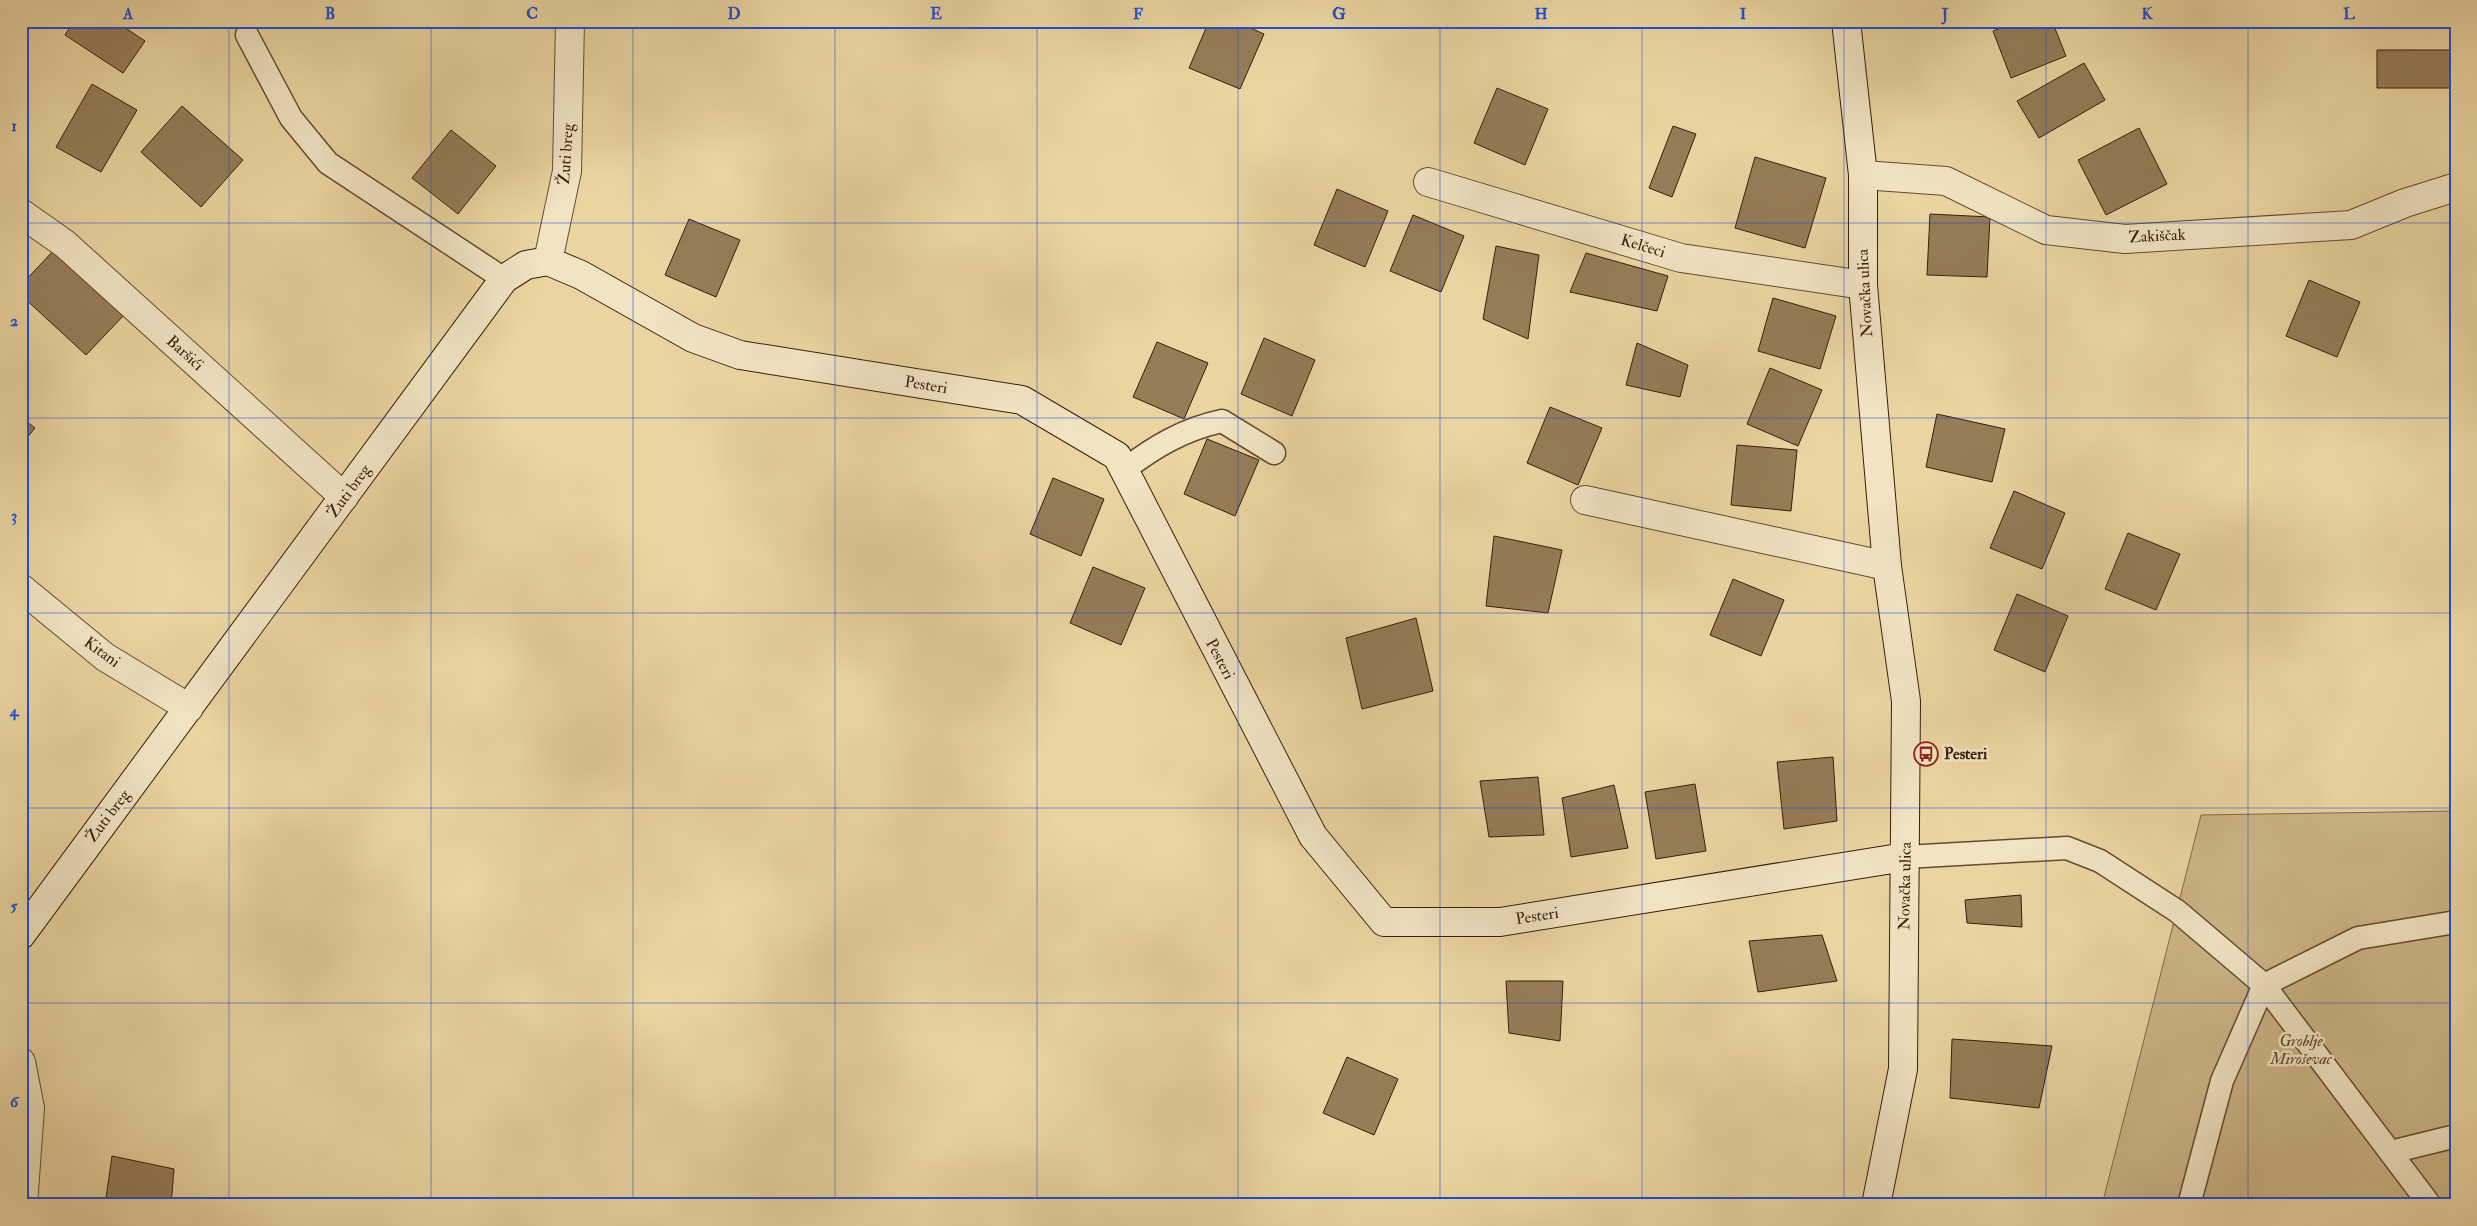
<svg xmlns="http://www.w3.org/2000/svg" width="2477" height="1226" font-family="'IM FELL Double Pica',serif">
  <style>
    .green { fill: #ccb688; stroke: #826a48 }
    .building { fill: #957d58; stroke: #391d07 }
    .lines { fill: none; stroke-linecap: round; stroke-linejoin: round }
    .lane-casing { stroke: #654b2e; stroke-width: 25 }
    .street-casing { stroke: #654b2e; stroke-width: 30 }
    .secondary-casing { stroke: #391d07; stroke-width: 30 }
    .lane { stroke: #f1e4c3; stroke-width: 22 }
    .street { stroke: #f1e4c3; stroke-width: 28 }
    .secondary { stroke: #f1e4c3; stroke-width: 28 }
    .grid { fill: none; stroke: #1d4ed8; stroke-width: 1; stroke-opacity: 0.55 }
    .labels { text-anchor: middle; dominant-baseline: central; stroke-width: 5; stroke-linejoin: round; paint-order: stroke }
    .street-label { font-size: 16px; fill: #391d07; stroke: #f1e4c3 }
    .poi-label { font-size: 16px; font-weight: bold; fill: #391d07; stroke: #f1e4c3; text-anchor: start }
    .park-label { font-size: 16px; font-style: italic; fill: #5e4327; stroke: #f1e4c3 }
    .neatline { fill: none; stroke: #1d4ed8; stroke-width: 2 }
    .grid-label { font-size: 16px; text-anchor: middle; font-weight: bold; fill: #1d4ed8 }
  </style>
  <rect width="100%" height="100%" fill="#ead5a2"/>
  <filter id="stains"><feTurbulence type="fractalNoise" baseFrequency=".004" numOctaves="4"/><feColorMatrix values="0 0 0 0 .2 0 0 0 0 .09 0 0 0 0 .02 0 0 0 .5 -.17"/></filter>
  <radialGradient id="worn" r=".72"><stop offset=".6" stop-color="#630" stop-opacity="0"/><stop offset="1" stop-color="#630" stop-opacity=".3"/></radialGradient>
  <path class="green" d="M2456 811V1205H2102L2201 815Z"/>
  <path class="building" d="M74 21H115L145 41 123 73 65 35Z
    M1209 21H1235L1264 34 1240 89 1189 68Z
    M2018 21H2052L2066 56 2011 78 1993 31Z
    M2377 50H2455L2456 88H2377Z
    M2084 63 2105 100 2039 138 2017 101Z
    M92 84 137 110 101 172 56 147Z
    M1497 88 1548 109 1525 165 1474 143Z
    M182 106 243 160 201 207 141 152Z
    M1673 126 1696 134 1672 197 1649 188Z
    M2139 128 2167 184 2106 215 2078 160Z
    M451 130 496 166 458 214 412 178Z
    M1755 157 1826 178 1805 248 1735 228Z
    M1337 189 1388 211 1365 267 1314 245Z
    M1930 214 1990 217 1987 277 1927 275Z
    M1413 215 1464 236 1441 292 1390 271Z
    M689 219 740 240 716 297 665 275Z
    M1496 246 1539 255 1528 339 1483 319Z
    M56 248 126 313 86 355 21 295V285Z
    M1586 253 1668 276 1657 311 1570 292Z
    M2309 280 2360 302 2337 357 2286 336Z
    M1773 298 1836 316 1820 369 1758 351Z
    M1264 338 1315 360 1292 416 1241 394Z
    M1157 342 1208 363 1184 419 1133 397Z
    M1637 343 1688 365 1680 397 1626 385Z
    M1770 368 1822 390 1798 446 1747 424Z
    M1550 407 1602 428 1578 485 1527 463Z
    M1937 414 2005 429 1992 482 1926 467Z
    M21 417 35 428 21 445Z
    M1207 439 1259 460 1235 516 1184 494Z
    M1737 445 1797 450 1791 511 1731 505Z
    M1053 478 1104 499 1081 556 1030 534Z
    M2014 491 2065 513 2042 569 1990 548Z
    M2128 533 2180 554 2156 610 2105 589Z
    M1494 536 1562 550 1548 613 1486 606Z
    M1093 567 1145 588 1121 645 1070 623Z
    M1733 579 1784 600 1761 656 1710 635Z
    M2017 594 2068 616 2045 672 1994 650Z
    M1416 618 1433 691 1362 709 1346 638Z
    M1833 757 1837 821 1784 829 1777 762Z
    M1538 777 1544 835 1489 837 1480 781Z
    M1695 784 1706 851 1656 859 1645 792Z
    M1614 785 1628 848 1571 857 1562 798Z
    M2021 895 2022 927 1967 923 1965 900Z
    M1822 935 1837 981 1758 992 1749 941Z
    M1506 981H1563L1560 1041 1509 1033Z
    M1952 1039 2052 1046 2039 1108 1950 1098Z
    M1347 1057 1398 1079 1374 1135 1323 1113Z
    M112 1156 174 1169 171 1205H105Z"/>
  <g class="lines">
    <g class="lane-casing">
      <path id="lane" d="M247 35 291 118 328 163 504 279
        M1124 470C1154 447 1184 429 1222 421L1274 453
        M1905 857 2067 848 2100 861 2177 911 2264 985 2430 1205
        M2391 1152 2456 1136
        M2189 1205 2222 1081 2264 985 2358 938 2456 922"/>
    </g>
    <g class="street-casing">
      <path id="street" d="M1863 175 1946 181 2046 230 2125 239 2351 225 2405 203 2456 187
        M1428 182 1681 258 1863 285
        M21 213 65 244 344 497
        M548 261 567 171 570 21
        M1585 500 1887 566
        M21 588 105 657 189 708
        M21 1062 30 1108
        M21 1105 30 1108 23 1205"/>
    </g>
    <g class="secondary-casing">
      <path id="secondary" d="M1846 21 1863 175V285L1887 566 1906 701 1903 1069 1876 1205
        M21 935 504 279 526 265 548 261 581 275 693 338 740 355 1022 400 1117 456 1313 836 1384 922H1500L1905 857"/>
    </g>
    <use href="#lane" class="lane"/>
    <use href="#street" class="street"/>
    <use href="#secondary" class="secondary"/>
  </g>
  <path class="grid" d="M229 21V1205M431 21V1205M633 21V1205M835 21V1205M1037 21V1205M1238 21V1205M1440 21V1205M1642 21V1205M1844 21V1205M2046 21V1205M2248 21V1205M21 223H2456M21 418H2456M21 613H2456M21 808H2456M21 1003H2456"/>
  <defs>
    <g id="bus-ring" transform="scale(1.25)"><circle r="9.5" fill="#f1e4c3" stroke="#8f2418" stroke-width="1.5"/><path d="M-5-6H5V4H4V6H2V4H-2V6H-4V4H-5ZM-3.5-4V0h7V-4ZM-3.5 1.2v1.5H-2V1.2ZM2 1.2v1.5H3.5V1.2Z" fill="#8f2418"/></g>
  </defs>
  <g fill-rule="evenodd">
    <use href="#bus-ring" x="1926" y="754"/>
  </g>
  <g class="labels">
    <g class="street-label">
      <text transform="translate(566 154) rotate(-86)">Žuti breg</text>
      <text transform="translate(2157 236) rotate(-3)">Zakiščak</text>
      <text transform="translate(1643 246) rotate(17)">Kelčeci</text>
      <text transform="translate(1865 293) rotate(-93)">Novačka ulica</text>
      <text transform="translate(185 353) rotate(42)">Baršići</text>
      <text transform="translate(926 385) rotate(9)">Pesteri</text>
      <text transform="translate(349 491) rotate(-54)">Žuti breg</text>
      <text transform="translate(102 652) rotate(36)">Kitani</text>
      <text transform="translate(1220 659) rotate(62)">Pesteri</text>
      <text transform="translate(108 816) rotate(-53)">Žuti breg</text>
      <text transform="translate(1905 886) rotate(-89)">Novačka ulica</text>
      <text transform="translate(1537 916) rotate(-9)">Pesteri</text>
    </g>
    <g class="poi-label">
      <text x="1944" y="754">Pesteri</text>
    </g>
    <g class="park-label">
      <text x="2301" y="1041">Groblje<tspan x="2301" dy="18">Miroševac</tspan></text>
    </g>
  </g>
  <rect width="2477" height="1226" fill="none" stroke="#ead5a2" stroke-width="55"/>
  <rect x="28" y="28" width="2422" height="1170" class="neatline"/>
  <g class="grid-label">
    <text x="128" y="19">A</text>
    <text x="330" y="19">B</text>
    <text x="532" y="19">C</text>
    <text x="734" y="19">D</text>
    <text x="936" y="19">E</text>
    <text x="1138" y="19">F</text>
    <text x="1339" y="19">G</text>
    <text x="1541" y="19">H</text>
    <text x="1743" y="19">I</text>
    <text x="1945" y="19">J</text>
    <text x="2147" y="19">K</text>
    <text x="2349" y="19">L</text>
    <text x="14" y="131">1</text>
    <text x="14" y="326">2</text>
    <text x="14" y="521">3</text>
    <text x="14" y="716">4</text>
    <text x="14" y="911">5</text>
    <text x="14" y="1107">6</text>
  </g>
  <rect width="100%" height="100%" filter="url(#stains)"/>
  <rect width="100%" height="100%" fill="url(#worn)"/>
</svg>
